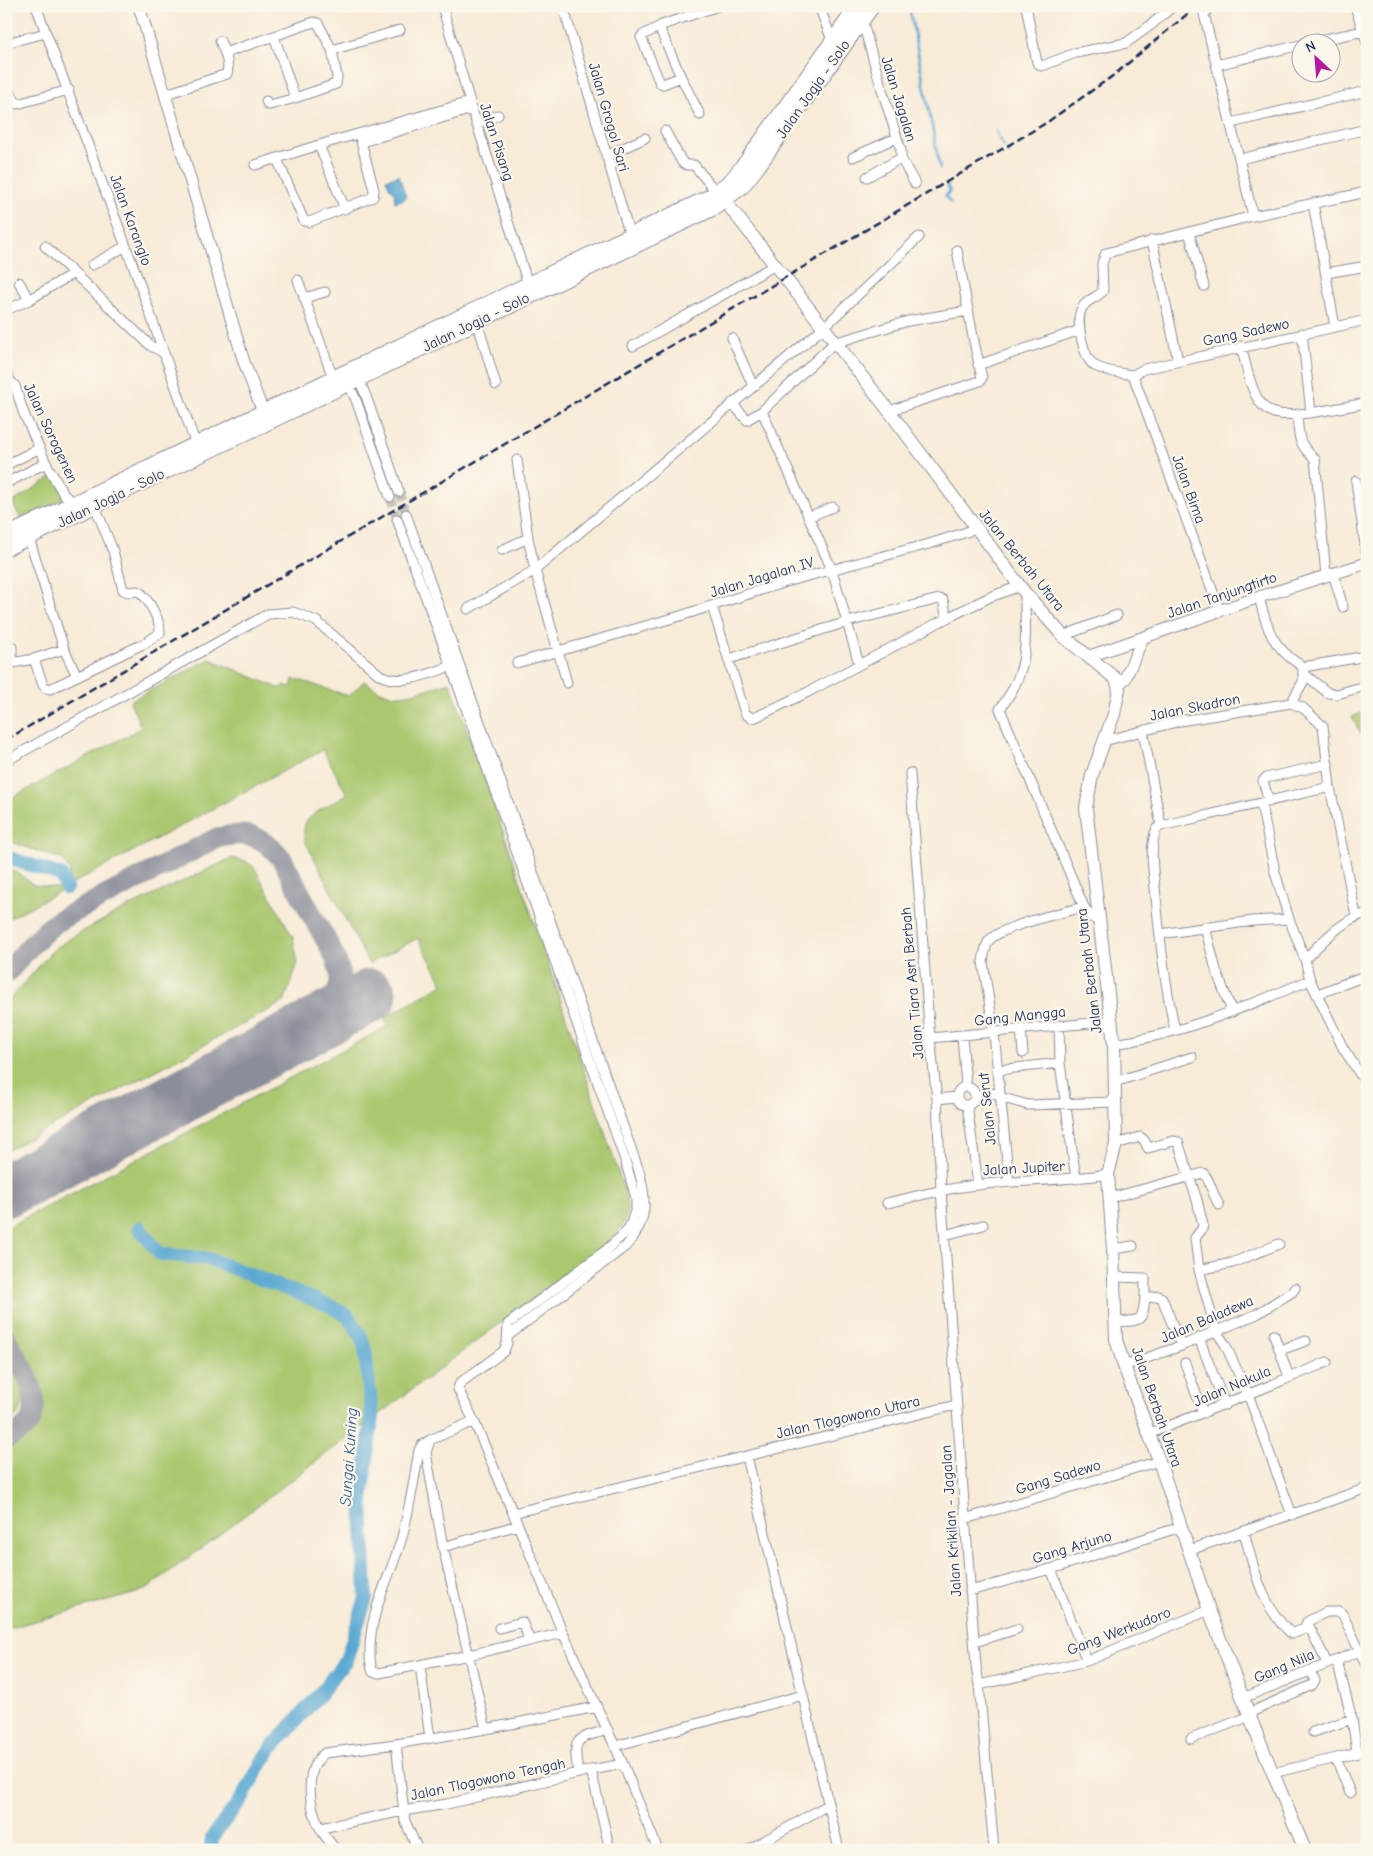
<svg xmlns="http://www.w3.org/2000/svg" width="1373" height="1856" font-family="'Comic Neue',sans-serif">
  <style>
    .green { fill: #aac86f; stroke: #627c66 }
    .water { fill: #58a7d2; stroke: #3a6b98 }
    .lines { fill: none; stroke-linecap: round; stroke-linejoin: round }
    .stream { stroke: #58a7d2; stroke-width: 2.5 }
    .river { stroke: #58a7d2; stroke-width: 14 }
    .taxiway { stroke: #8a8d9a; stroke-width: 21 }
    .runway { stroke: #8a8d9a; stroke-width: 54 }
    .minor-tunnel { stroke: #ccc5bf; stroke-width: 9; stroke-dasharray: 9 4.5; stroke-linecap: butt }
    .minor-casing { stroke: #8a8d9a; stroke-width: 11 }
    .tertiary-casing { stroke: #8a8d9a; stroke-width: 13 }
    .secondary-casing { stroke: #8a8d9a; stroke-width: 14 }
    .trunk-casing { stroke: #8a8d9a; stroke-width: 17 }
    .minor { stroke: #fff; stroke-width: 9 }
    .tertiary { stroke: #fff; stroke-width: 11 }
    .secondary { stroke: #fff; stroke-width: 12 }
    .trunk { stroke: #fff; stroke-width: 15 }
    .rail { stroke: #1b2f5e; stroke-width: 2.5; stroke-dasharray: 8 4; stroke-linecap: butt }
    .labels { text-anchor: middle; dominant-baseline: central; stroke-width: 4.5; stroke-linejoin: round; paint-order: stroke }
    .street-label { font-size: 15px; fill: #1b2f5e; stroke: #fbf7ec }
    .water-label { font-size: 16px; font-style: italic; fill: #305987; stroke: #fbf7ec }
  </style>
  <rect width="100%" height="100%" fill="#fbf7ec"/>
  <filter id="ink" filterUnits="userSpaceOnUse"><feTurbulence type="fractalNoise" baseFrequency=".02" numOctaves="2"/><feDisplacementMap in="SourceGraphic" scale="10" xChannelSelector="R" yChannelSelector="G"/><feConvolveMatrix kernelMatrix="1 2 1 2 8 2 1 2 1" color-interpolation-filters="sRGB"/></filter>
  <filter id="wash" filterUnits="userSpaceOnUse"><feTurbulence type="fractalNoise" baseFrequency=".0096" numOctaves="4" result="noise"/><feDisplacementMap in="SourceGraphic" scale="20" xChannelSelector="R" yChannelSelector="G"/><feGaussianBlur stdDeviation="1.12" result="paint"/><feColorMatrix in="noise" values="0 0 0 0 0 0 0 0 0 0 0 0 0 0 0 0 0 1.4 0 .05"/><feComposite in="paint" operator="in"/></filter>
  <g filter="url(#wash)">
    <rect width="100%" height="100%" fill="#f8ebd7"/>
    <path class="green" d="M54 475 67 497 21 519 12 503Z
      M210 659 281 689 284 685 291 687 293 679 299 680 349 696 364 681C373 687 382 693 392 695 407 697 435 686 450 682L509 848 625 1192C630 1216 625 1227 607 1243L152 1585 140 1592 6 1629V1448L22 1439 36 1423 41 1407 42 1391 37 1376 6 1319V1228L388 1026 384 1018 443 984 418 938 369 964 306 843C304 836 303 830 305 824 310 813 337 801 347 794L323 750 68 886 70 871 63 860 6 840V801L141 728 130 701Z
      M1367 710V746L1352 717Z
      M232 858 245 861 254 867 293 937 298 963 284 1002 6 1151V1004L53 950 74 936 124 909Z
      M6 869 16 872 34 885 64 889 6 920Z
      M6 1361C11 1369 20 1379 22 1388 26 1404 19 1418 6 1426Z"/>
    <path class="water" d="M399 175 406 197 405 199 395 202 394 191 390 188 386 179Z"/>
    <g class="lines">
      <path class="stream" d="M909 6 940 168
        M996 131 998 135
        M1000 139 1001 141
        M1003 144 1004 146
        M1007 150 1009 154
        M947 185 950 191 945 196 951 203"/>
      <path class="river" d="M6 857 61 875 66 888
        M139 1228 160 1254 209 1259 328 1305 348 1316 361 1336 365 1349 372 1416 362 1499 366 1598 346 1660 319 1695 274 1745 261 1764 243 1797 212 1837 211 1850"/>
      <path class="taxiway" d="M6 974C23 954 39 934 61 919L217 838C248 831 261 834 282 859 294 881 305 903 317 924 325 939 335 953 339 969 345 993 324 1017 306 1030
        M6 1338C18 1361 46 1396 29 1423 24 1430 14 1435 6 1439"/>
      <path class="runway" d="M6 1190 370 996"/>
    </g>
  </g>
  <g filter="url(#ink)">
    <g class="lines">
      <path class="minor-tunnel" d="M399 492 406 514
        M390 497 397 519"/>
      <g class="minor-casing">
        <path id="minor" d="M36 6 137 276 196 445
          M442 6 472 109 528 284
          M563 6 630 236
          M819 6 833 43
          M1026 6 1037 63 1042 66 1075 53 1126 43 1151 25 1173 6
          M1211 6 1204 14 1253 216
          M1355 6 1367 43
          M862 20 882 90 901 150V158L915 184
          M659 27 681 77 700 115
          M1311 42 1364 31
          M6 43 46 33
          M225 53 314 22 318 23 332 50 400 30
          M1216 65 1300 45
          M681 77 663 84 660 83 641 37 643 35 662 25 718 6
          M11 94 17 104 69 90
          M166 94 227 74C230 63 224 51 220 41
          M295 98 336 84 337 77 332 50
          M266 101 268 105H270L295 98 274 36
          M1231 123 1367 91
          M476 124 498 115
          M665 131 682 162 687 165H694L717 193
          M362 142 472 109
          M319 145 345 209
          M606 156 645 138
          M853 157 896 138
          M277 159 304 221 309 222 373 197 374 190 359 134
          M1240 159 1367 129
          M255 165 319 145 470 102
          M867 177 901 158
          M1313 203 1335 327
          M1189 232 1204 286
          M1152 240 1178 361
          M45 246 151 346 164 353
          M92 265 126 246
          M1326 273 1367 266
          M298 280 333 378
          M19 282 29 300
          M304 298 325 292
          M6 310 29 300 72 274
          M477 321 496 385
          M1302 333 1311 412
          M732 338 753 386
          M633 346 775 265
          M1241 346C1246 363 1249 386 1259 401 1263 407 1268 411 1274 413 1293 419 1346 406 1367 403
          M978 365 1080 330
          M6 372 10 381 15 386 24 414 46 463 64 495 74 503
          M357 375 366 396 399 492
          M1133 375C1121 373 1106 372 1095 366 1083 358 1075 320 1082 308 1087 299 1097 298 1103 291L1102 263 1106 253 1253 216 1367 192
          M1133 375 1220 611
          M1133 375 1144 369 1367 320
          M347 380 356 400 390 497
          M732 403 747 420 762 411 834 343 908 321 968 311
          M762 411 832 570 859 664
          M889 411 980 381 982 378 973 337 957 250
          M1297 414C1299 437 1297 443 1315 459L1326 575
          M517 460 528 538 535 570 567 683
          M6 465 40 448
          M1356 481 1367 558
          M6 483 46 463
          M406 514 639 1171C647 1201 648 1222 626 1246L508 1336
          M808 517 833 507
          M397 519 451 666 625 1160 636 1198V1208L630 1226 625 1233 606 1250 508 1324 507 1343 504 1351 460 1383 458 1389 474 1421 505 1494 563 1633 623 1764 658 1850
          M29 538 64 649 77 676 147 642 160 633C161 622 148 597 138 591L128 592 123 590 113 551 95 506
          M502 550 528 538
          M1333 573 1343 607
          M1028 596 1025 600C1025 624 1028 652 1019 675 1015 687 1008 698 1000 709L1084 907 1091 917 1100 922
          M1259 597C1268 632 1272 647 1303 667V682L1291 703 1303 708 1323 726 1330 787 1356 916
          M712 606 745 713 751 718 756 717 808 692 947 618 990 597 1020 586
          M468 609 535 570 823 328 919 237
          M1063 636 1117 615
          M12 647V663L34 659 43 685 46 688 50 689 77 676
          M34 659 64 649
          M729 659 847 622 939 599 943 600 947 618
          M517 663 680 616 789 581 929 544 967 532 974 527
          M1303 667 1367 656
          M1303 673 1328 693 1337 694 1358 688
          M1143 731 1161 826
          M1104 741 1180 721 1291 703
          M6 761 268 614 293 612 316 621 380 675C403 687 432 672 455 665
          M910 773 930 1038 937 1099 941 1190 976 1666 979 1685 994 1850
          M1269 802 1263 781 1266 778 1328 764
          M1261 804 1275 872 1289 919 1305 959 1310 980 1343 1048 1367 1085
          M1205 927 1216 970 1232 1012
          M1160 934 1253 921 1289 919
          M1305 959C1322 942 1343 919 1367 913
          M1318 994 1367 975
          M1059 1025 1060 1063 1076 1179
          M1021 1029 1023 1053
          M1175 1030C1165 986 1160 942 1156 897 1154 875 1148 848 1157 828L1161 826 1330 787
          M962 1035 966 1086
          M930 1038 1113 1021
          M1114 1044C1183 1034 1247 1006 1310 980
          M997 1070 1060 1063
          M1115 1082 1192 1057
          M957 1096a9 9 0 1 1 18 0a9 9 0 1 1-18 0Z
          M975 1095 999 1093
          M1000 1097 1028 1105 1115 1102
          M937 1099 957 1097
          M967 1105 978 1184
          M1116 1144 1140 1137 1144 1140 1148 1148 1173 1141 1178 1142 1197 1200 1203 1225 1202 1229 1195 1238 1199 1270 1216 1331 1225 1344 1248 1394 1292 1515
          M1009 1182 994 1033 983 962C984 955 985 948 988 942 997 927 1064 912 1084 907
          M1110 1198 1203 1173C1209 1177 1213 1196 1219 1205
          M887 1203C917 1196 946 1188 977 1185 1021 1180 1065 1181 1108 1174
          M945 1235 983 1225
          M1113 1249 1133 1246
          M1199 1270 1232 1263 1279 1244
          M1115 1277 1145 1278V1298L1159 1296 1162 1298 1181 1346
          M1115 1322C1141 1320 1142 1324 1145 1298
          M1274 1335 1289 1377
          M1199 1338 1225 1405
          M1280 1350 1306 1341
          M1185 1363 1203 1413
          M1124 1366 1181 1346 1257 1314 1292 1292 1295 1288
          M474 1421 430 1440 426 1453 443 1547 486 1729
          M1148 1434C1208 1411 1267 1387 1327 1362
          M430 1440 422 1445 419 1450C414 1481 409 1514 400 1544 388 1581 369 1614 370 1653 370 1660 370 1666 373 1672L379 1673 469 1655 563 1633
          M747 1456 839 1850
          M513 1513 956 1405
          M965 1519 1159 1461
          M1244 1532C1254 1569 1262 1608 1292 1634L1304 1629 1307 1622 1327 1663
          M443 1547 518 1525
          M1190 1550 1367 1488
          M1051 1569 1087 1661
          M970 1591 1061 1566 1180 1527
          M1307 1622 1326 1612H1340L1343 1615 1367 1667
          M499 1628 522 1622 530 1641
          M975 1642 1017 1629
          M1337 1661 1352 1719 1357 1752
          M420 1666 430 1738
          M979 1685 1087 1661 1209 1610
          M1243 1698 1367 1648
          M1249 1713 1312 1685 1315 1680 1309 1670
          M1313 1732 1352 1719
          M1191 1739 1250 1716
          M396 1744 405 1821 418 1850
          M615 1746 803 1695
          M1336 1758 1350 1793
          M591 1770 610 1850
          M578 1773C573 1738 574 1739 608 1730
          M1272 1773 1367 1751
          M321 1828 403 1811 447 1804 591 1770 623 1764
          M336 1850C331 1843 324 1836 320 1828 309 1806 303 1769 325 1753L396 1744 486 1729 596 1707
          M748 1850 828 1805"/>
      </g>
      <g class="tertiary-casing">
        <path id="tertiary" d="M139 6 244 362 263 412
          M1089 658 1093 655 1259 597 1367 563
          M1118 684 1125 679 1143 638"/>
      </g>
      <g class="secondary-casing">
        <path id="secondary" d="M725 201 889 411 1025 593 1063 636 1116 679 1119 689 1114 714 1092 775 1086 808 1114 1044 1116 1144 1108 1174 1113 1249 1116 1339 1124 1366 1159 1461 1209 1610 1255 1730 1305 1850"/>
      </g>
      <g class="trunk-casing">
        <path id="trunk" d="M6 536 710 197 731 181 747 161 858 6
          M6 548 715 207 742 186 757 167 872 6"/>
      </g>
      <use href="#minor" class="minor"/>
      <use href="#tertiary" class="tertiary"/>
      <use href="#secondary" class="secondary"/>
      <use href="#trunk" class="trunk"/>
      <path class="rail" d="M6 740 1046 123 1114 75 1197 6"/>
    </g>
  </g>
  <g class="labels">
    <g class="street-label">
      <text transform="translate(813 89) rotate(-55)">Jalan Jogja - Solo</text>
      <text transform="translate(899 99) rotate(73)">Jalan Jagalan</text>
      <text transform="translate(609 117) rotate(74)">Jalan Grogol Sari</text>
      <text transform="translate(497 142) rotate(72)">Jalan Pisang</text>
      <text transform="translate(131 220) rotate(70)">Jalan Karanglo</text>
      <text transform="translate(476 322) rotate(-26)">Jalan Jogja - Solo</text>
      <text transform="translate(1246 332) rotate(-12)">Gang Sadewo</text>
      <text transform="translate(51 433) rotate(65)">Jalan Sorogenen</text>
      <text transform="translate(1189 489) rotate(70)">Jalan Bima</text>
      <text transform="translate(111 498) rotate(-26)">Jalan Jogja - Solo</text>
      <text transform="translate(1022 560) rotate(51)">Jalan Berbah Utara</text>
      <text transform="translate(762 577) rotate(-17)">Jalan Jagalan IV</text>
      <text transform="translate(1222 595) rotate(-19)">Jalan Tanjungtirto</text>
      <text transform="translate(1195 707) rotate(-11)">Jalan Skadron</text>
      <text transform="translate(1089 971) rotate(-97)">Jalan Berbah Utara</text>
      <text transform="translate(912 983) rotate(-95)">Jalan Tiara Asri Berbah</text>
      <text transform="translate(1020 1016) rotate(-6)">Gang Mangga</text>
      <text transform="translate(987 1109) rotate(-96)">Jalan Serut</text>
      <text transform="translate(1024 1168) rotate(-3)">Jalan Jupiter</text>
      <text transform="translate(1207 1319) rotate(-23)">Jalan Baladewa</text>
      <text transform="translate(1232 1386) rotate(-23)">Jalan Nakula</text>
      <text transform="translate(1157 1407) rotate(71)">Jalan Berbah Utara</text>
      <text transform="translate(848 1417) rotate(-13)">Jalan Tlogowono Utara</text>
      <text transform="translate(1058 1477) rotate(-17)">Gang Sadewo</text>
      <text transform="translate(951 1521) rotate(-94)">Jalan Krikilan - Jagalan</text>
      <text transform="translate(1072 1547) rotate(-17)">Gang Arjuno</text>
      <text transform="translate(1119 1631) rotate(-21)">Gang Werkudoro</text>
      <text transform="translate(1284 1666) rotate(-23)">Gang Nila</text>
      <text transform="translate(488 1779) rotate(-12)">Jalan Tlogowono Tengah</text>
    </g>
    <g class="water-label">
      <text transform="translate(349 1457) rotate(-86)">Sungai Kuning</text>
    </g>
  </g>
  <rect width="1373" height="1856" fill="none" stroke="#fbf7ec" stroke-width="25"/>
  <g transform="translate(1316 58) rotate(334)"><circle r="24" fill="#fbf7ec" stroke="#a1a7b3"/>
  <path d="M0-4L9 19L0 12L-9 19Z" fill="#b5179e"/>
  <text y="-8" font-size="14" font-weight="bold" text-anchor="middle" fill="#1b2f5e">N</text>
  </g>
</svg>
